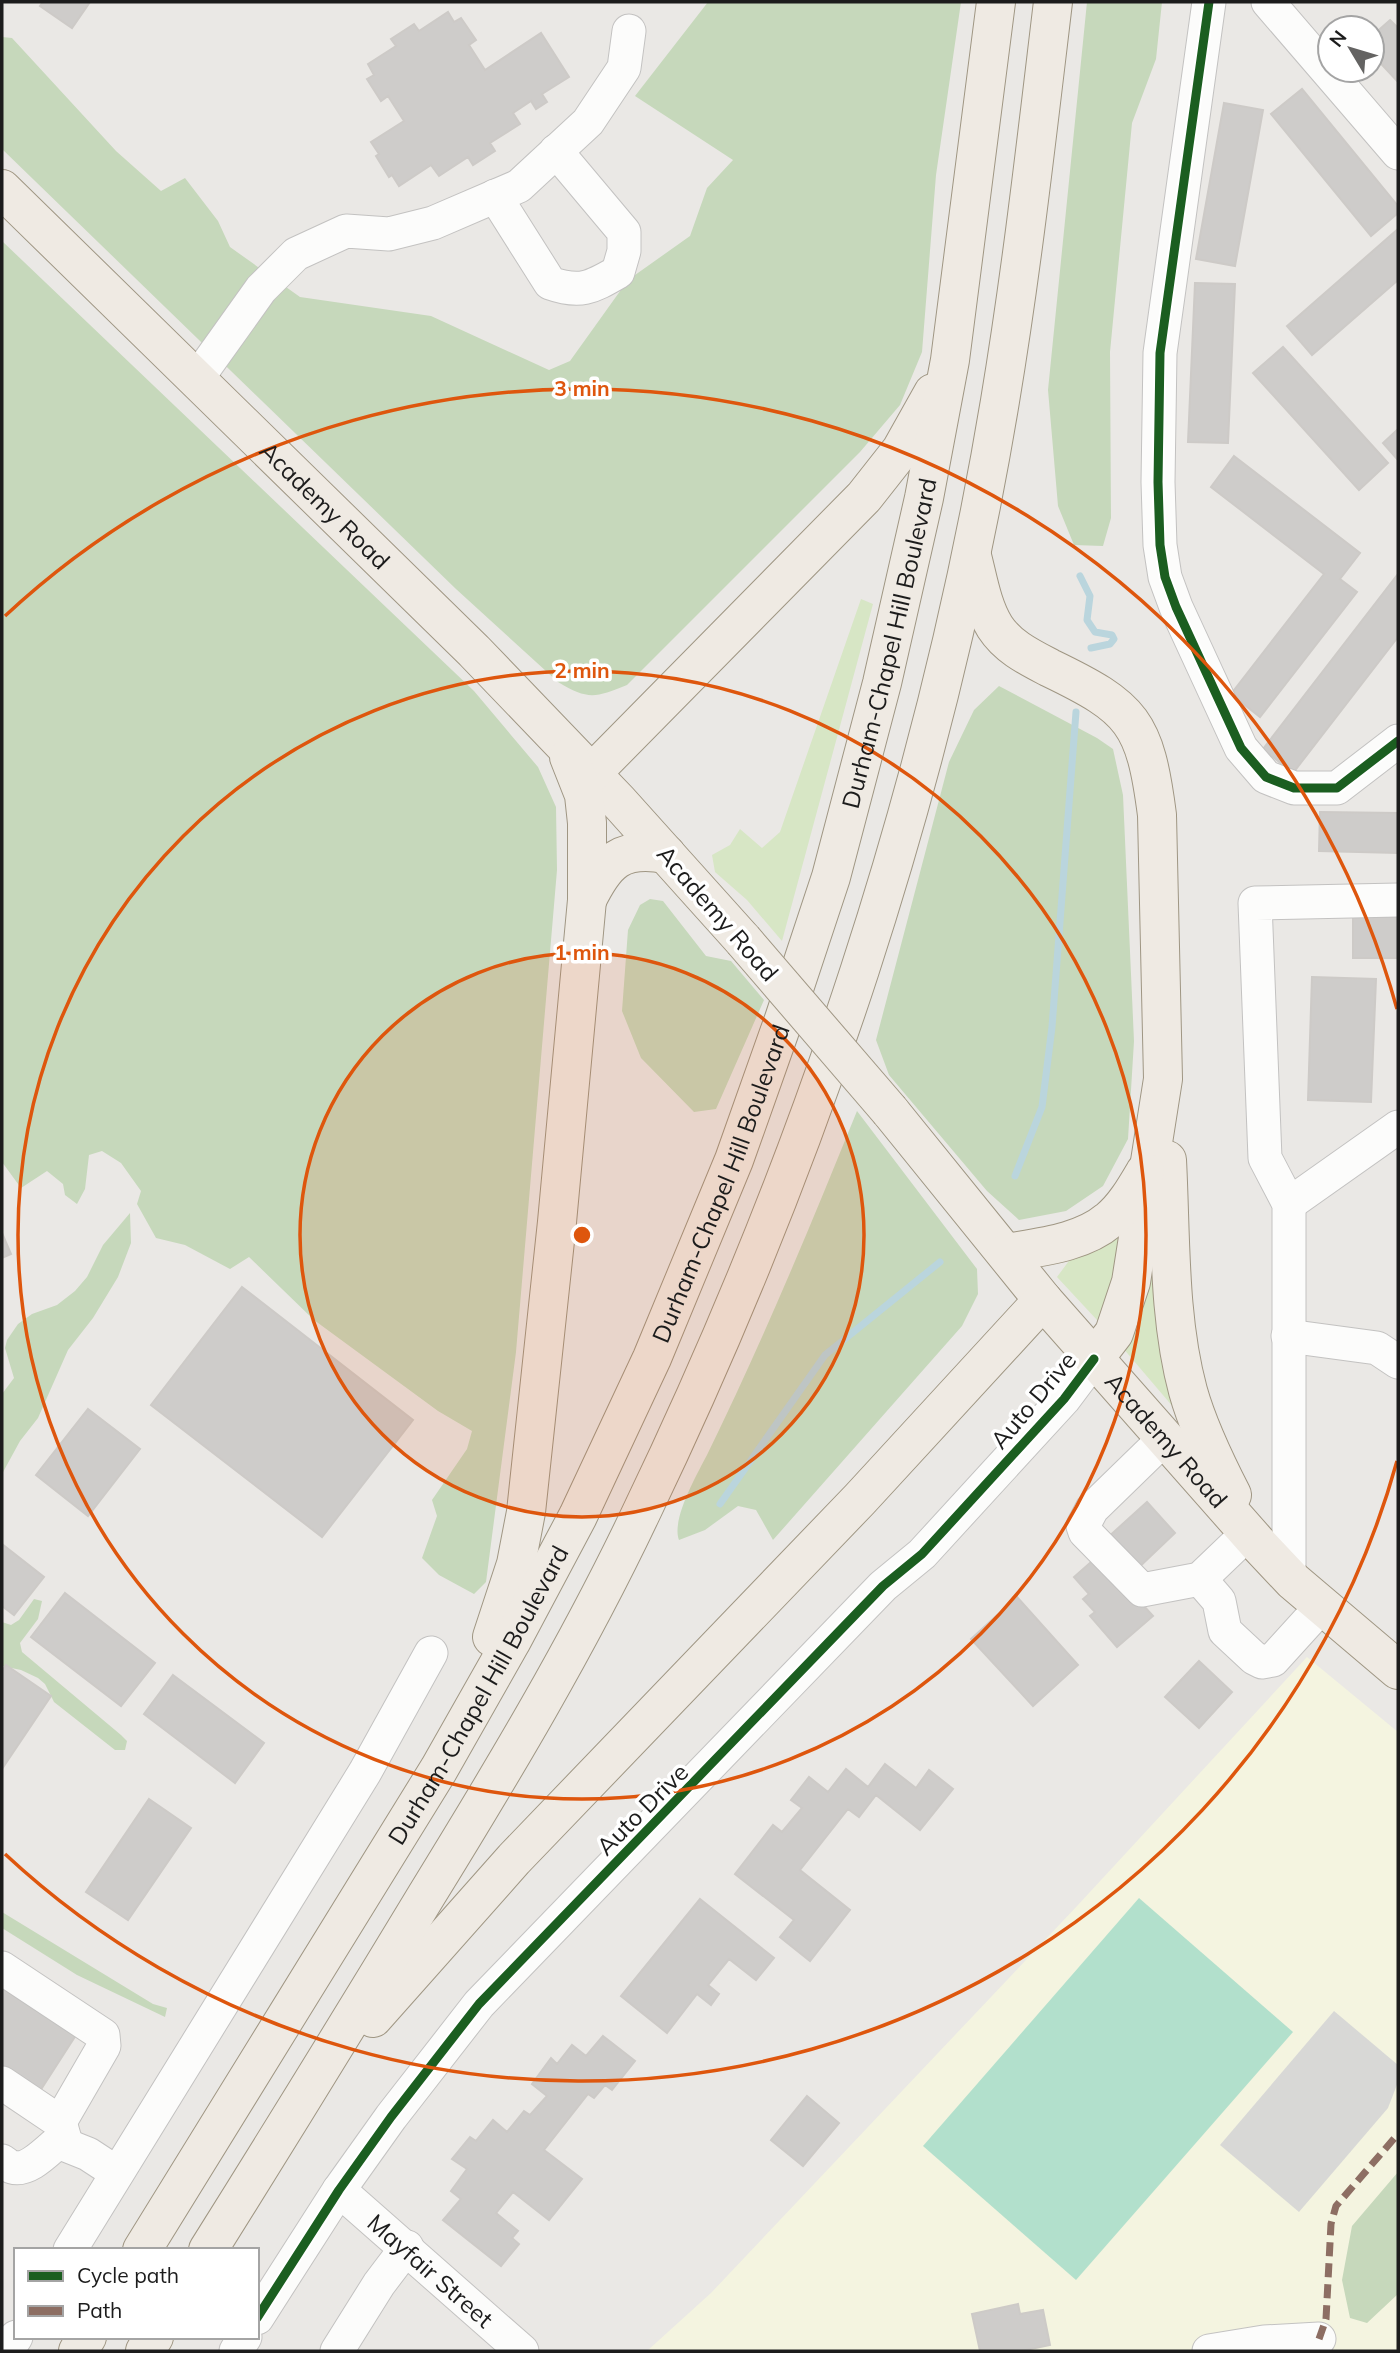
<svg xmlns="http://www.w3.org/2000/svg" width="1400" height="2353" font-family="Mulish,sans-serif">
  <style>
    .education { fill: #f4f4e0 }
    .religious { fill: #d8d8d6 }
    .grass { fill: #d7e6c5 }
    .forest { fill: #c6d8bb }
    .pitch { fill: #b2e0cc }
    .lines { fill: none; stroke-linecap: round; stroke-linejoin: round }
    .stream { stroke: #bad5dd; stroke-width: 7 }
    .building { fill: #ceccca; stroke: #cdcac7; stroke-width: 2 }
    .minor-casing { stroke: #c3c2c1; stroke-width: 35 }
    .major-casing { stroke: #9f9683; stroke-width: 40 }
    .minor { stroke: #fcfcfb; stroke-width: 33 }
    .major { stroke: #efeae3; stroke-width: 38 }
    .major-bridge-casing { stroke: #9f9683; stroke-width: 40; stroke-linecap: butt }
    .major-bridge { stroke: #efeae3; stroke-width: 38 }
    .quiet { stroke: #8d6e63; stroke-width: 7; stroke-dasharray: 14 7; stroke-linecap: butt }
    .cycleway-casing { stroke: #fff; stroke-width: 13 }
    .cycleway { stroke: #1b5e20; stroke-width: 9 }
    .ring { fill: none; stroke: #de560d; stroke-width: 3.5 }
    .labels { text-anchor: middle; dominant-baseline: central; stroke-width: 7; stroke-linejoin: round; paint-order: stroke }
    .street-label { font-size: 24px; fill: #1c1c1c; stroke: #fff }
    .centre { fill: #de560d; stroke: #fff; stroke-width: 3.5 }
    .ring-label { font-size: 21px; text-anchor: middle; font-weight: bold; fill: #de560d; stroke: #fff; stroke-width: 7; stroke-linejoin: round; paint-order: stroke }
  </style>
  <rect width="100%" height="100%" fill="#eae8e5"/>
  <path class="education" d="M1307 1657 1398 1732V2351H647L711 2293 1078 1905Z"/>
  <path class="religious" d="M1334 2011 1398 2065V2082L1388 2108 1299 2212 1220 2145Z"/>
  <path class="grass" d="M861 599 873 604 782 941 747 900 715 872 712 855 730 845 740 829 762 848 780 832Z
    M1134 1207 1100 1320H1097L1057 1277 1080 1246Z
    M1147 1241 1174 1408 1122 1347Z"/>
  <path class="forest" d="M708 2H961L936 175 922 352 900 405 860 452 627 685C595 698 588 700 558 682L456 589 2 149V37L12 38 116 151 161 191 185 178 218 221 230 247 300 297 431 316 549 370 570 361 628 280 690 236 707 188 733 160 635 96Z
    M1087 2H1162L1156 59 1132 123 1110 352 1111 518 1103 546 1074 545 1058 506 1048 390Z
    M2 241 474 691 538 767 556 807 557 870 516 1352 486 1582 474 1594 439 1575 422 1558 437 1516 432 1500 467 1449 472 1431 438 1411 314 1320 249 1257 230 1269 185 1245 156 1238 137 1204 141 1191 121 1163 102 1151 89 1155 85 1189 77 1204 65 1195 63 1184 47 1171 21 1188 2 1162Z
    M999 686 1097 738 1113 749 1123 795 1134 1041 1128 1139 1103 1186 1066 1211 1019 1220 987 1191 889 1075 876 1040 949 762 974 710Z
    M650 899 663 901 706 956 731 961 764 1000 716 1109 694 1112 641 1058 622 1011 628 930 640 905Z
    M857 1111 977 1269 978 1294 962 1326 773 1540 756 1510 738 1506 705 1530 679 1540C671 1520 697 1474 707 1455 762 1343 810 1227 857 1111Z
    M130 1213 131 1243 118 1277 93 1318 68 1350 38 1418 20 1441 2 1474V1394L14 1378 5 1348 7 1340 18 1324 32 1314 57 1305 75 1291 87 1277 103 1245Z
    M34 1599 42 1601 38 1619 20 1643 22 1652 121 1735 127 1741 125 1750H115L54 1702 45 1684 38 1678 21 1670 2 1666V1622L11 1625 19 1620Z
    M2 1912 153 2004 167 2008 165 2017 77 1975 2 1928Z
    M1398 2172V2294L1367 2323 1350 2318 1342 2280 1352 2226Z"/>
  <path class="pitch" d="M1139 1898 1293 2032 1076 2280 923 2146Z"/>
  <g class="lines">
    <path class="stream" d="M1080 576 1090 596 1087 620 1095 632 1112 635 1114 639 1110 644 1091 648
      M1015 1176 1042 1107 1052 1027 1076 712
      M720 1504 825 1355 940 1262"/>
  </g>
  <path class="building" d="M43 2H90L72 28 40 6Z
    M448 12 454 22 461 18 476 40 469 45 485 70 541 33 569 77 542 94 547 102 536 109 531 101 513 113 520 124 490 143 495 151 473 165 468 157 439 176 431 165 399 186 392 175 389 177 376 156 379 154 371 142 404 121 388 96 381 101 367 79 374 75 368 64 396 46 391 39 414 24 419 31Z
    M1390 20 1398 28V82L1372 54V36Z
    M1302 89 1398 206V213L1371 236 1271 114Z
    M1224 103 1263 110 1235 266 1196 259Z
    M1398 229V280L1312 355 1287 326Z
    M1195 283 1235 284 1228 443 1188 442Z
    M1283 347 1388 463 1359 490 1253 373Z
    M1398 429V460L1383 443Z
    M1234 456 1360 553 1340 579 1357 592 1260 717 1231 694 1324 574 1211 487Z
    M1398 574V637L1293 773 1263 749Z
    M1320 812 1398 813V853L1319 851Z
    M1398 914V958H1353V915Z
    M1312 977 1376 979 1371 1102 1308 1100Z
    M2 1233 11 1254 2 1258Z
    M242 1287 413 1420 322 1537 151 1405Z
    M88 1409 140 1449 88 1516 36 1475Z
    M1147 1502 1175 1533 1135 1571 1106 1539Z
    M2 1544 44 1577 14 1615 2 1606Z
    M1098 1556 1153 1616 1117 1647 1090 1616 1095 1612 1083 1599 1089 1594 1074 1577Z
    M65 1593 155 1663 121 1706 31 1637Z
    M1017 1597 1078 1665 1033 1706 971 1639Z
    M1199 1661 1232 1692 1199 1728 1165 1697Z
    M6 1665 51 1696 2 1769V1671Z
    M173 1675 264 1743 235 1783 144 1714Z
    M885 1764 916 1788 929 1770 953 1789 920 1830 876 1795 859 1817 848 1809 800 1870 850 1910 810 1961 780 1937 794 1920 735 1874 773 1825 782 1832 802 1808 791 1800 809 1777 828 1792 846 1769 868 1787Z
    M149 1799 191 1828 128 1920 86 1892Z
    M700 1899 774 1958 756 1980 729 1959 708 1985 719 1994 711 2005 697 1994 667 2033 621 1996Z
    M2 1987 76 2035 38 2094 2 2070Z
    M603 2036 635 2061 612 2090 605 2085 594 2098 588 2094 544 2150 582 2179 549 2220 513 2192 496 2213 518 2231 512 2238 519 2244 501 2266 443 2220 461 2199 451 2191 467 2169 452 2159 470 2137 476 2141 493 2120 507 2132 524 2111 530 2115 547 2096 532 2084 551 2058 557 2064 572 2045 586 2056Z
    M807 2096 839 2123 803 2166 771 2140Z
    M1018 2304 1020 2314 1043 2310 1050 2345 1021 2351H980L972 2314Z"/>
  <g class="lines">
    <g class="minor-casing">
      <g id="minor">
        <path d="M1209 2 1160 353 1158 482 1160 545 1165 577 1176 607 1241 748 1266 777 1294 788H1337L1398 741"/>
        <path d="M1268 2 1398 153"/>
        <path d="M495 196 550 283C581 294 592 287 618 272L624 251V232L556 151"/>
        <path d="M196 380 261 289 296 254 346 231 389 234 433 223 519 186 588 122 624 68 629 31"/>
        <path d="M1289 1204 1398 1127"/>
        <path d="M1288 1336 1377 1348 1398 1362"/>
        <path d="M1165 1438 1092 1509 1083 1526 1085 1532 1142 1590 1200 1579 1248 1533"/>
        <path d="M1289 1576V1204L1265 1158 1255 903 1398 900"/>
        <path d="M1200 1579 1219 1601 1225 1631 1254 1658 1262 1662 1273 1660 1322 1606"/>
        <path d="M2 1968 103 2035 104 2046 60 2122"/>
        <path d="M2 2083 60 2122 66 2143"/>
        <path d="M2 2161C5 2163 8 2166 12 2167 28 2172 47 2151 58 2142L88 2154 117 2173"/>
        <path id="s1" d="M339 2190 522 2351"/>
        <path d="M70 2250 365 1772 431 1653"/>
        <path d="M257 2318 339 2190 391 2117 479 2004 883 1586 922 1554 1064 1399 1094 1359"/>
        <path d="M7 2351 16 2337"/>
        <path d="M236 2351 245 2337"/>
        <path d="M337 2351 379 2284 407 2247"/>
        <path d="M1209 2351 1264 2342 1319 2339"/>
      </g>
    </g>
    <g class="major-casing">
      <g id="major">
        <path id="s2" d="M2 189 474 651 619 802 743 940"/>
        <path d="M972 556C978 579 982 606 995 627 1008 647 1029 657 1050 668 1133 708 1145 722 1157 815L1163 1079 1131 1282 1114 1333 1094 1359"/>
        <path d="M592 773 864 497 901 450 933 393"/>
        <path d="M587 900C606 861 621 846 666 854"/>
        <path id="s3" d="M890 1111 1043 1300 1260 1546 1293 1581 1398 1670"/>
        <path d="M1167 1160C1171 1236 1168 1317 1188 1391 1198 1427 1215 1462 1232 1495"/>
        <path d="M1006 1253C1040 1247 1082 1243 1109 1220 1124 1208 1135 1189 1145 1172"/>
        <path d="M492 1637 516 1564 526 1512 557 1222 587 900V823L584 795 569 757"/>
        <path d="M373 2018 514 1859 860 1499 1043 1300"/>
        <path id="s4" d="M142 2250 439 1769 511 1642 578 1516 652 1358 734 1160 784 1019 831 877 882 683 924 498 950 360 996 2"/>
        <path d="M208 2250C282 2132 354 2015 426 1896 503 1771 578 1646 641 1513 810 1162 936 786 1000 401 1022 269 1037 135 1053 2"/>
        <path d="M78 2351 87 2337"/>
        <path d="M145 2351 154 2337"/>
      </g>
    </g>
    <use href="#minor" class="minor"/>
    <use href="#major" class="major"/>
    <g class="major-bridge-casing">
      <path id="major-bridge" d="M743 940 890 1111"/>
    </g>
    <use href="#major-bridge" class="major-bridge"/>
    <path class="quiet" d="M1319 2339 1326 2319 1331 2224 1336 2206 1398 2134"/>
    <g class="cycleway-casing">
      <path id="cycleway" d="M1209 2 1160 353 1158 482 1160 545 1165 577 1176 607 1241 748 1266 777 1294 788H1337L1398 741
        M257 2318 339 2190 391 2117 479 2004 883 1586 922 1554 1064 1399 1094 1359"/>
    </g>
    <use href="#cycleway" class="cycleway"/>
  </g>
  <circle cx="582" cy="1235" r="282" fill="#de560d" fill-opacity=".12"/>
  <g class="ring">
    <circle cx="582" cy="1235" r="282"/>
    <circle cx="582" cy="1235" r="564"/>
    <path d="M1397 1461A846 846 0 0 1 5 1854M5 616A846 846 0 0 1 1397 1009"/>
  </g>
  <g class="labels">
    <g class="street-label">
      <text stroke="none"><textPath href="#s2" startOffset="452">Academy Road</textPath></text>
      <text stroke="none"><textPath href="#s4" startOffset="1783">Durham-Chapel Hill Boulevard</textPath></text>
      <text transform="translate(718 913) rotate(49)">Academy Road</text>
      <text stroke="none"><textPath href="#s4" startOffset="1216">Durham-Chapel Hill Boulevard</textPath></text>
      <text transform="translate(1033 1400) rotate(-50)">Auto Drive</text>
      <text stroke="none"><textPath href="#s3" startOffset="430">Academy Road</textPath></text>
      <text stroke="none"><textPath href="#s4" startOffset="649">Durham-Chapel Hill Boulevard</textPath></text>
      <text transform="translate(642 1809) rotate(-45)">Auto Drive</text>
      <text stroke="none"><textPath href="#s1" startOffset="122">Mayfair Street</textPath></text>
    </g>
  </g>
  <circle cx="582" cy="1235" r="10" class="centre"/>
  <g class="ring-label">
    <text x="582" y="396">3 min</text>
    <text x="582" y="678">2 min</text>
    <text x="582" y="960">1 min</text>
  </g>
  <rect width="1400" height="2353" fill="none" stroke="#1c1c1c" stroke-width="7"/>
  <rect x="14" y="2248" width="245" height="91" fill="#ffffff" stroke="#a4a4a4" stroke-width="2"/>
  <rect x="28" y="2271" width="35" height="10" fill="#1b5e20" stroke="#a4a4a4" stroke-width="2"/>
  <text x="77" y="2283" font-size="21" fill="#1c1c1c">Cycle path</text>
  <rect x="28" y="2306" width="35" height="10" fill="#8d6e63" stroke="#a4a4a4" stroke-width="2"/>
  <text x="77" y="2318" font-size="21" fill="#1c1c1c">Path</text>
  <g transform="translate(1351 49) rotate(308)"><circle r="33" fill="#ffffff" stroke="#a4a4a4" stroke-width="2"/>
  <path d="M0-5L12 26L0 18L-12 26Z" fill="#646362"/>
  <text y="-10" font-size="19" font-weight="bold" text-anchor="middle" fill="#1c1c1c">N</text>
  </g>
</svg>
